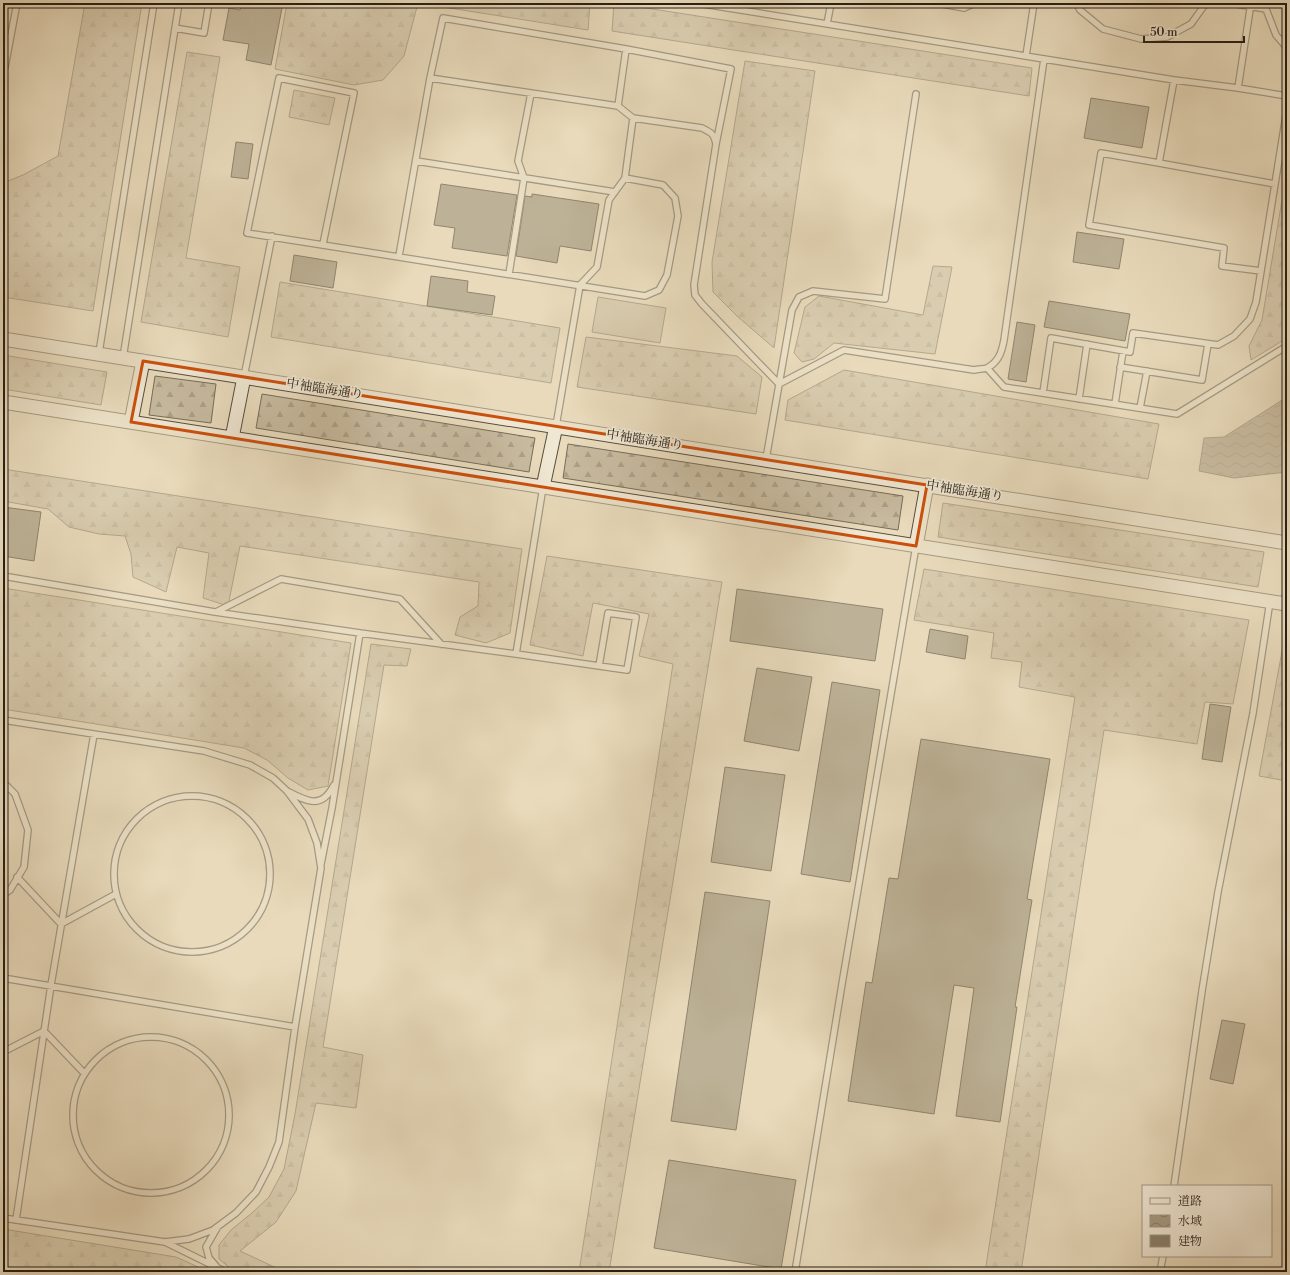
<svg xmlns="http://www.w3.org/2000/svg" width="1290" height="1275" font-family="'Libre Bodoni','Noto Serif JP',serif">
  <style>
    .grass { fill: #c7ba9f; stroke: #766c5a }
    .forest { fill: url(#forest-firs); stroke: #766c5a }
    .water { fill: url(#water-waves); stroke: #736957 }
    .building { fill: #8b806b; stroke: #261f15 }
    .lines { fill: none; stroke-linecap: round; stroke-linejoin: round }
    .service-casing { stroke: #564e3e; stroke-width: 8 }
    .tertiary-casing { stroke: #564e3e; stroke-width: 15 }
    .service { stroke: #f0e7d3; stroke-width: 5.5 }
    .tertiary { stroke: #f0e7d3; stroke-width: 13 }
    .marked { fill: none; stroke: #cb500d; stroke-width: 3; stroke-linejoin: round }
    .labels { text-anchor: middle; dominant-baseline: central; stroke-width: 3.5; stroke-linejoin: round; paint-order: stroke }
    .street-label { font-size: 13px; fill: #261f15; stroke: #f0e7d3 }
  </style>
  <defs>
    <pattern id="forest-firs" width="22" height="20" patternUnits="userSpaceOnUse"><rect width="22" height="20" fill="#c7ba9f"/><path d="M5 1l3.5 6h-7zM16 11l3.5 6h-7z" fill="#ab9f88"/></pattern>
    <pattern id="water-waves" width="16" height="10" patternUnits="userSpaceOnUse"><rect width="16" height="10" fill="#a69a83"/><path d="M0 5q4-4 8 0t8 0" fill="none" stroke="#877d6a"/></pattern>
  </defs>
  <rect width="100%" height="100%" fill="#e8dabb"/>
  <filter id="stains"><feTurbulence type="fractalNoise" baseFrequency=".005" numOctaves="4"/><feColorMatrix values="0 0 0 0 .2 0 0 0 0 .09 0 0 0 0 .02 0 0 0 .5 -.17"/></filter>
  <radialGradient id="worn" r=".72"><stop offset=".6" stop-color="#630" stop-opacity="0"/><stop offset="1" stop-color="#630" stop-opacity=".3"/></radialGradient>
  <path class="grass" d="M598 297 666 308 660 343 592 332Z"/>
  <path class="forest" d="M85 3H142L93 311 3 297V183L23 175 58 156Z
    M287 3H590L588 30 418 3 404 56 383 80 354 85 275 69Z
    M614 3 1032 68 1029 96 612 31Z
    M187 52 220 57 186 258 240 267 228 337 141 322Z
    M745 61 815 71 774 348 737 316 713 292 712 262Z
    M294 90 335 98 329 125 289 117Z
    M1287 170V338L1251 360 1249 346 1262 320Z
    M933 266 952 267 935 354 834 343 814 359 802 362 794 353 805 307 819 296 923 315Z
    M280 282 560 328 551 383 271 337Z
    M586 337 737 356 762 377 756 414 577 387Z
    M3 355 107 372 101 405 3 389Z
    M844 370 1159 424 1148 479 785 420 788 400Z
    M155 376 216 384 211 423 149 415Z
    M262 394 535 438 529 472 256 428Z
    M568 444 903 496 898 530 563 478Z
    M3 469 522 549 510 633 486 643 455 635 460 617 478 606 479 582 240 546 228 606 203 598 209 553 177 547 166 592 133 577 131 554 125 536 99 534 69 527 48 509 3 501Z
    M943 503 1264 552 1258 587 938 537Z
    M547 556 722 582 609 1272H579L673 664 639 656 649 614 593 603 583 656 530 645Z
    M924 569 1249 620 1233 704 1205 702 1197 744 1104 730 1021 1272H985L1075 697 1019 687 1022 662 991 658 994 633 914 620Z
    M3 588 351 643 328 786 308 790 288 778 267 760 244 748 3 709Z
    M1287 624V781L1259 776Z
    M371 644 411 649 407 666 384 665 323 1047 363 1055 356 1108 316 1103 296 1191 276 1222 240 1251 285 1272H237L231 1269 219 1259V1245L231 1230 252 1213 269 1197 284 1169 295 1114Z
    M3 1229 176 1257 209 1272H3Z"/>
  <path class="water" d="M1287 397V472L1234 478 1199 471 1204 438 1224 437Z"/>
  <path class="building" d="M242 3H283L271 65 246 60 249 44 223 40 229 8 240 10Z
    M1091 98 1149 107 1142 148 1084 138Z
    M236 142 253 144 248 179 231 177Z
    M441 184 517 195 507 256 452 248 455 228 434 225Z
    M532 194 599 204 591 251 560 246 557 263 516 256 525 196 532 197Z
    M1077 232 1124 239 1119 269 1073 262Z
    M294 255 337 262 333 288 290 281Z
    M431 276 468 281 467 292 495 296 492 315 427 306Z
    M1049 301 1130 314 1125 341 1044 327Z
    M1017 322 1035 325 1026 382 1008 379Z
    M3 507 41 512 34 561 3 556Z
    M737 589 883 609 875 661 730 641Z
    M930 629 968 636 965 659 926 652Z
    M757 668 812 677 799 751 744 741Z
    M832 682 880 690 850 882 801 874Z
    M1210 704 1231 707 1222 762 1202 759Z
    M921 739 1050 759 1027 899 1032 900 1015 1007H1017L1000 1122 956 1116 974 988 954 985 934 1114 848 1101 866 982 872 983 889 878 898 879Z
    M725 767 785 775 771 871 711 862Z
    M705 892 770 901 736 1130 671 1121Z
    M1222 1020 1245 1024 1233 1084 1210 1079Z
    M669 1160 796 1180 781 1269 654 1248Z"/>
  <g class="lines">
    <g class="service-casing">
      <path id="service" d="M697 3 1044 59 1004 340C1002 351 999 362 987 368 984 369 978 369 974 370L844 350 779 384 702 304 695 295 694 285 716 144 731 69 626 49 618 106 633 118 702 128C712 133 714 134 716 144
        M937 3 964 8 975 3
        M1076 3 1080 10 1103 29 1141 39 1167 37 1191 24 1206 3
        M1235 3 1236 4 1266 9
        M1266 3V9L1276 35 1287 48
        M827 24 831 3
        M175 28 204 33 209 3
        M1026 56 1034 3
        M1044 59 1174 80 1238 88 1287 96
        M3 67H5L17 3
        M430 78 618 106
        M1174 80 1159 163 1275 184 1287 109
        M1238 88 1251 3
        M416 161 615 192
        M1159 163 1101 153 1089 225 1224 248 1222 266 1261 271
        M323 244 354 93 279 78 247 233 645 296 659 290 667 275 678 216 675 198 663 185 625 178
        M399 256 430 78 443 18 626 49
        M509 274 524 178 518 161 531 93
        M99 353 154 3
        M123 358 179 3
        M1120 367 1202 380 1208 344
        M987 368 1004 387 1177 414 1287 346
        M244 377 272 236
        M1043 393 1051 338 1130 352 1133 333 1218 345 1234 336 1250 319 1256 302 1275 184
        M1079 399 1087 344
        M1115 404 1123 351
        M1140 408 1147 371
        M556 426 580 285 597 267 609 200 625 178 633 118
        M766 459 792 310 799 297 813 291 885 299 916 94
        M3 576 215 612 360 633 332 808 321 864
        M216 612 281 579 400 599 441 644
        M360 633 516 654 543 487
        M516 654 627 670 636 617 608 613 599 666
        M3 720 204 751 250 765 273 778 287 791 308 819 317 843 321 868 295 1027 279 1142 269 1167 256 1192 236 1213 213 1230 189 1239 165 1242 3 1218
        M3 782 15 794 28 830 24 867 10 890 3 895
        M289 792C308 802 322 809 334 785
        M114 874a78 78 0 1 1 156 0a78 78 0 1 1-156 0Z
        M17 877 61 924 116 894
        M3 978 295 1027
        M73 1115a78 78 0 1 1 156 0a78 78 0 1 1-156 0Z
        M3 1052 44 1031 84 1073
        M1174 1186 1202 991 1218 892 1253 713 1270 601
        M16 1220 51 985 94 734
        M165 1242 226 1272
        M216 1266 209 1258 206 1247 217 1228
        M795 1272 842 984 916 546
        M1160 1272 1163 1256"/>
    </g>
    <g class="tertiary-casing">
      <path id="tertiary" d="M3 339 1287 543
        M3 402 1286 604 1287 600
        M131 422 143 361
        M232 438 244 377
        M543 487 556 426
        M916 546 927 485"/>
    </g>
    <use href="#service" class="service"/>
    <use href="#tertiary" class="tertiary"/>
  </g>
  <path d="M0 0H1290V1275H0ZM143 361 927 485 916 546 131 422Z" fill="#e8dabb" fill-opacity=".55" fill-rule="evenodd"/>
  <path class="marked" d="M143 361 927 485 916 546 131 422Z"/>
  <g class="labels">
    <g class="street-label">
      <text transform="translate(325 389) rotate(9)">中袖臨海通り</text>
      <text transform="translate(645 440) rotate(9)">中袖臨海通り</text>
      <text transform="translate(965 491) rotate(9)">中袖臨海通り</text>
    </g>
  </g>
  <rect width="1290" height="1275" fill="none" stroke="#e8dabb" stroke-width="16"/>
  <rect x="4" y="4" width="1282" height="1267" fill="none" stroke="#261f15" stroke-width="2"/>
  <rect x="8" y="8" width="1274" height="1259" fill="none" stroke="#261f15"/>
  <rect x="1142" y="1185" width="130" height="72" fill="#f0e7d3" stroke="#9f9787"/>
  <rect x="1150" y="1198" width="20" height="6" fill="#f0e7d3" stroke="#9f9787"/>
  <text x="1178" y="1205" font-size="12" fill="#261f15">道路</text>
  <rect x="1150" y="1215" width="20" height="12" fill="url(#water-waves)" stroke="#9f9787"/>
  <text x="1178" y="1225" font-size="12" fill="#261f15">水域</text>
  <rect x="1150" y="1235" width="20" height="12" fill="#8b806b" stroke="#9f9787"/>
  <text x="1178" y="1245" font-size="12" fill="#261f15">建物</text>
  <path d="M1144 36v6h100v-6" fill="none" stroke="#261f15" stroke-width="2"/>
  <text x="1150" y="36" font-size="12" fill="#261f15" stroke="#f0e7d3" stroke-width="3" paint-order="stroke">50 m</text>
  <rect width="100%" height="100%" filter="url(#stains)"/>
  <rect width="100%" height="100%" fill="url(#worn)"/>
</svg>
